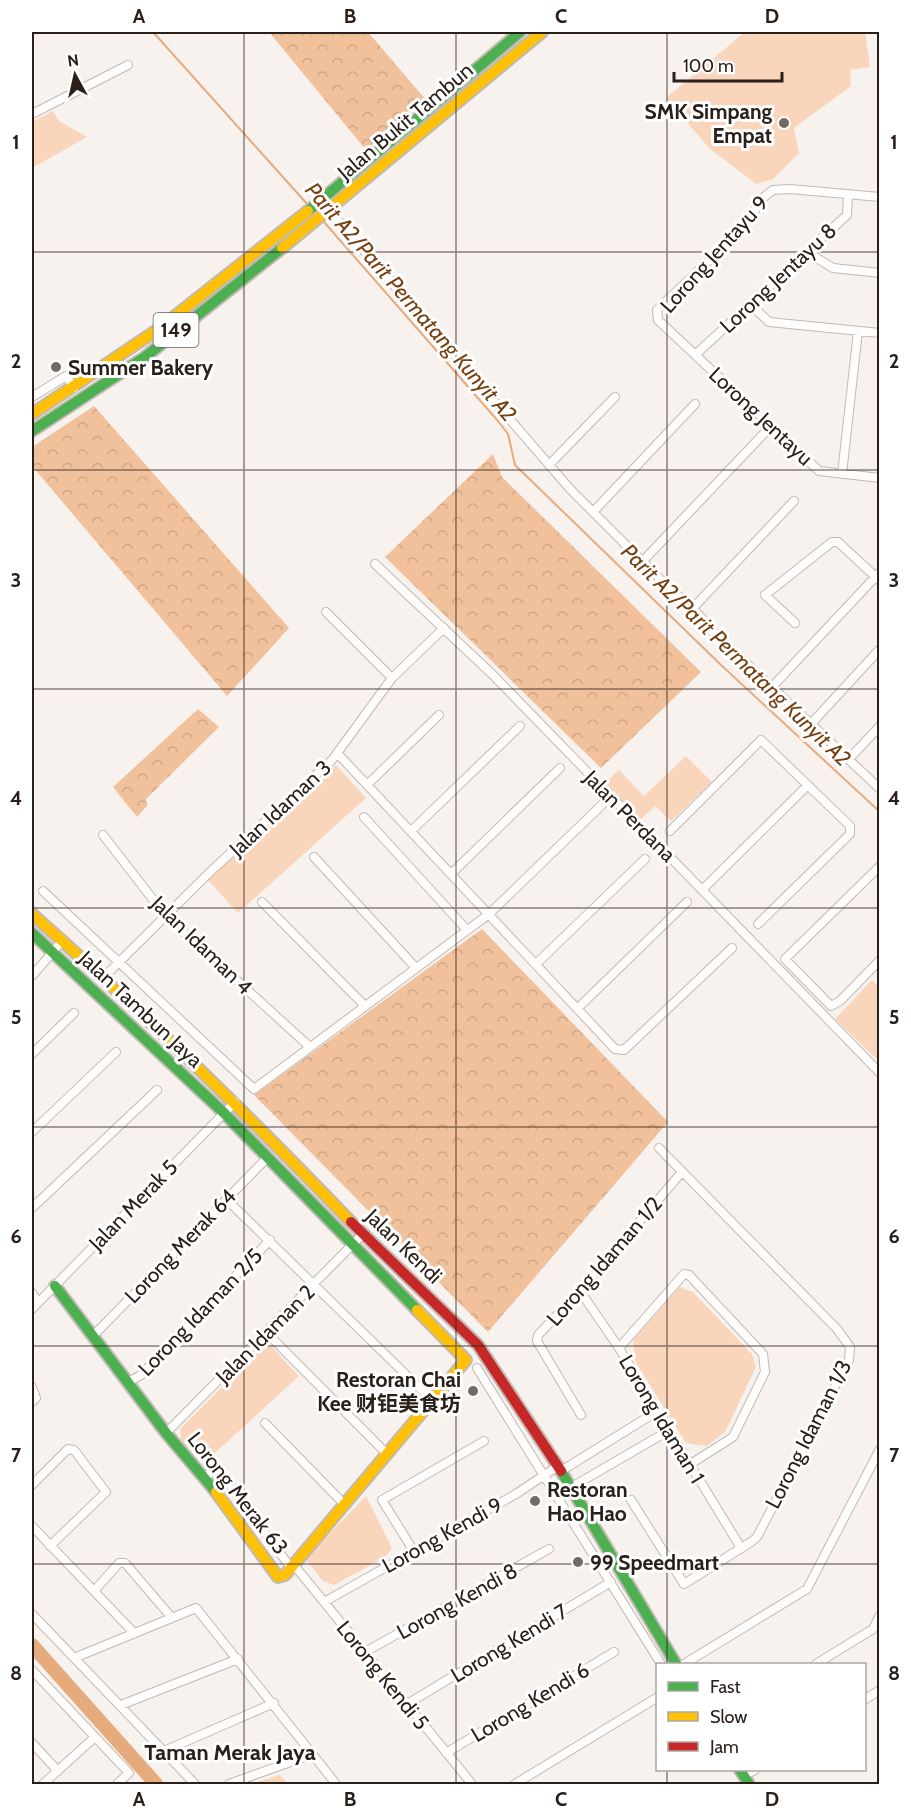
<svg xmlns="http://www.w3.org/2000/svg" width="911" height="1816" font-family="Cabin,'Noto Sans SC',sans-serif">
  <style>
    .green { fill: #f9d5bc }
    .forest { fill: url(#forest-crowns) }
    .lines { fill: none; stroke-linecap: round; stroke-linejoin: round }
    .stream { stroke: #e6ab7d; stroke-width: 2 }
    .river { stroke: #e6ab7d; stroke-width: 14 }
    .street-casing { stroke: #c1b9b4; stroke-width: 10 }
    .fast-casing { stroke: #c1b9b4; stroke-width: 14 }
    .slow-casing { stroke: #c1b9b4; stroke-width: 14 }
    .jam-casing { stroke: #c1b9b4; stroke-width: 14 }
    .street { stroke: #fefdfc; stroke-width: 8 }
    .fast { stroke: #4caf50; stroke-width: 10 }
    .slow { stroke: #ffc107; stroke-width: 10 }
    .jam { stroke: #c62828; stroke-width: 10 }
    .grid { fill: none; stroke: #2b2019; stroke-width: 1.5; stroke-opacity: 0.55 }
    .poi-dot { fill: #736a64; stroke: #fff; stroke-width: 2 }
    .labels { text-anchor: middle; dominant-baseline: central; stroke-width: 6; stroke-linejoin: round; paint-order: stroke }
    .shield { fill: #fff; stroke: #6b635e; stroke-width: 1.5 }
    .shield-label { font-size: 20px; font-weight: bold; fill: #2b2019 }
    .poi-label { font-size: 21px; font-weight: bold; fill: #2b2019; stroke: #fff; text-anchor: start }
    .street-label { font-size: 21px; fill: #2b2019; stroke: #fff }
    .water-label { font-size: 22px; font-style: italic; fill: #764010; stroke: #fff }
    .neighbourhood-label { font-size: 22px; font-weight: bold; fill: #2b2019; stroke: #fff }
    .neatline { fill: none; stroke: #2b2019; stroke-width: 2 }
    .grid-label { font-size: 20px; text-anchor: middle; font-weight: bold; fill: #2b2019 }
  </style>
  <defs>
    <pattern id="forest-crowns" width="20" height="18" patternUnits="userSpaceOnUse" patternTransform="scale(1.5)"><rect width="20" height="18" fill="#f1c19c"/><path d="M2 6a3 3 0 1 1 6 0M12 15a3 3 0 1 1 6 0" fill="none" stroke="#cfa686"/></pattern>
  </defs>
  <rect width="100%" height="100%" fill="#f8f2ee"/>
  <path class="green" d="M745 32H865L870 67 850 70 851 86 794 128 799 153 773 179 756 184 709 148 666 98Z
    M53 111 59 121 87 137 32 168V122Z
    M686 756 712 782 671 821 655 806 639 821 604 784 619 770 644 796Z
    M336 765 366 798 238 913 208 880Z
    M872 980 879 987V1061L835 1019Z
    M680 1287 693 1292 752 1354 756 1367 725 1432 707 1446 686 1443 635 1361 633 1339Z
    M267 1342 299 1376 204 1463 181 1440 180 1429Z
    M366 1496 392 1548 385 1557 334 1585 323 1581 305 1559Z
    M280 1775 288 1784H251Z"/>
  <path class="forest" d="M269 32H368L426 100 366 150Z
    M94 406 289 628 227 696 32 466V447Z
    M493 454 502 477 701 672 601 768 385 557Z
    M198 709 219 727 146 799 147 806 137 817 113 787Z
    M482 929 668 1122 488 1332 254 1095Z"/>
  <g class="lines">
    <path class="stream" d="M153 32 308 205
      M324 222 498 421 508 434 515 465 721 665 880 812"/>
    <path class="river" d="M32 1645 156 1784"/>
    <g class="street-casing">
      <path id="street" d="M32 114 128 65
        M880 197 790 189 773 190 764 197 742 229 657 310 658 320 819 471 880 478
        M329 210 570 489 669 588 693 608 713 632 880 789
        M807 252 833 268 880 273
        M750 304 769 322 880 333
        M695 355 847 215 848 194
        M32 397 66 376 74 388
        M549 465 615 397
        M842 474 858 331
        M593 512 695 404
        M642 562 771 426
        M375 564 492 674 880 1073
        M693 608 794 501
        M326 612 392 678
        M795 623 765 595 832 542H838L880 581
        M771 688 880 572
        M810 725 880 649
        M338 754 615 1049 624 1050 732 948
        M849 759 880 726
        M367 785 439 715
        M364 817 467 930
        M411 831 520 726
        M670 831 761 740 850 826V834L758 924
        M103 835 165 915 310 1047
        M314 857 416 968
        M880 866 785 959 831 1006 840 1001 880 960
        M451 874 560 768
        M703 889 808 785
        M43 891 254 1089 489 914 610 797
        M262 902 365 1006
        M536 964 645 859
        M32 976 63 940
        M104 977 211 871 332 760 392 678 444 628
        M578 1008 687 902
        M32 1054 74 1013
        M32 1132 116 1052
        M226 1199 432 1400
        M32 1208 157 1090
        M580 1291 619 1348 741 1548
        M32 1293 38 1302
        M32 1309 235 1102
        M266 1332 387 1454
        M93 1336 268 1157
        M619 1348 684 1274 689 1275 763 1354 765 1372 733 1437 689 1465
        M477 1368 661 1664
        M128 1382 141 1375 270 1240
        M32 1387 36 1398 32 1402
        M581 1415 537 1341 538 1335 580 1291 682 1172
        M265 1423 344 1504
        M166 1433 363 1234
        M561 1471 656 1412
        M206 1478 214 1467 219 1470 291 1568
        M32 1485 68 1449 74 1450 106 1492 50 1546
        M570 1488 668 1431
        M631 1500 684 1584 751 1542 757 1537 842 1373 849 1360 850 1347 837 1329 659 1148
        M32 1526 134 1633
        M413 1550 382 1500 484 1441
        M294 1565 472 1784
        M94 1591 119 1563H125L172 1618
        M324 1602 516 1494 558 1466
        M32 1614 195 1784
        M365 1652 549 1549
        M74 1658 196 1608 336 1784
        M684 1664 807 1589 880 1449
        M816 1664 873 1629 880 1615
        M32 1670 129 1773 117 1784
        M864 1700 880 1690
        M407 1704 611 1582
        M121 1705 238 1659
        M32 1743 58 1771
        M164 1751 274 1703
        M446 1753 614 1652
        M743 1776 755 1770
        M43 1784 95 1737
        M229 1784 313 1754
        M515 1784 658 1697"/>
    </g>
    <g class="fast-casing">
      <path id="fast" d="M308 211 520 32
        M32 431 145 357 282 248
        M32 933 224 1113 417 1310
        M55 1286 166 1433 216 1492
        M561 1471 676 1664
        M740 1770 749 1784"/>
    </g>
    <g class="slow-casing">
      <path id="slow" d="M282 248 542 32
        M32 414 160 328 308 211
        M32 914C143 1012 248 1115 351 1222
        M216 1492 278 1577 285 1575 466 1360 417 1310"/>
    </g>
    <g class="jam-casing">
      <path id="jam" d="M351 1222 478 1345 561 1471"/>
    </g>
    <use href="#street" class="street"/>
    <use href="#fast" class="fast"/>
    <use href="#slow" class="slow"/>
    <use href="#jam" class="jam"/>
  </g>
  <path class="grid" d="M244 32V1784M456 32V1784M667 32V1664M32 252H880M32 470H880M32 689H880M32 908H880M32 1127H880M32 1346H880M32 1564H880M667 1770V1784"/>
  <g class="poi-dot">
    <circle cx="784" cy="123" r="6"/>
    <circle cx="56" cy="367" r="6"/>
    <circle cx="473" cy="1391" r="6"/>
    <circle cx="535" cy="1501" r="6"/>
    <circle cx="578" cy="1562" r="6"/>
  </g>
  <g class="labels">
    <rect class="shield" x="153.5" y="313" width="45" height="34" rx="4.5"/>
    <g class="shield-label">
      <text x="176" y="330">149</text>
    </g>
    <g class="poi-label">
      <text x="772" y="111" text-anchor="end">SMK Simpang<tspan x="772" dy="24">Empat</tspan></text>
      <text x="68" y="367">Summer Bakery</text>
      <text x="461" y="1379" text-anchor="end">Restoran Chai<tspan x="461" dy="24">Kee 财钜美食坊</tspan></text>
      <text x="547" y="1489">Restoran<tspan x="547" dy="24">Hao Hao</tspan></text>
      <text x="590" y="1562">99 Speedmart</text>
    </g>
    <g class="street-label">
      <text transform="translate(405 121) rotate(-40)">Jalan Bukit Tambun</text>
      <text transform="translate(714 254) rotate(-48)">Lorong Jentayu 9</text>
      <text transform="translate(778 278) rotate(-43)">Lorong Jentayu 8</text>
      <text transform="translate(761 416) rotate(43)">Lorong Jentayu</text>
      <text transform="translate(280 808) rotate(-43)">Jalan Idaman 3</text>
      <text transform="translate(630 816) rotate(45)">Jalan Perdana</text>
      <text transform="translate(202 945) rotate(44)">Jalan Idaman 4</text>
      <text transform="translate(141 1009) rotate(43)">Jalan Tambun Jaya</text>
      <text transform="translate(133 1205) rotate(-46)">Jalan Merak 5</text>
      <text transform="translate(180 1246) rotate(-46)">Lorong Merak 64</text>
      <text transform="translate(404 1246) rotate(44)">Jalan Kendi</text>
      <text transform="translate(604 1261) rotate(-49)">Lorong Idaman 1/2</text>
      <text transform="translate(200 1312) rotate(-46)">Lorong Idaman 2/5</text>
      <text transform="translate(265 1334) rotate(-45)">Jalan Idaman 2</text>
      <text transform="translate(662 1419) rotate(59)">Lorong Idaman 1</text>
      <text transform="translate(808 1434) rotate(-63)">Lorong Idaman 1/3</text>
      <text transform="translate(238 1493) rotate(52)">Lorong Merak 63</text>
      <text transform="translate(442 1535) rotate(-29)">Lorong Kendi 9</text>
      <text transform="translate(457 1601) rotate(-29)">Lorong Kendi 8</text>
      <text transform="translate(509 1643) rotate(-31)">Lorong Kendi 7</text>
      <text transform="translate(383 1675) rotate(51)">Lorong Kendi 5</text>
      <text transform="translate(530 1702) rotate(-31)">Lorong Kendi 6</text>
    </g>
    <g class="water-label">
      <text transform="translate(411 302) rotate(49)">Parit A2/Parit Permatang Kunyit A2</text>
      <text transform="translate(736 655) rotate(44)">Parit A2/Parit Permatang Kunyit A2</text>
    </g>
    <g class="neighbourhood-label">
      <text x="230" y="1752">Taman Merak Jaya</text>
    </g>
  </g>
  <rect width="911" height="1816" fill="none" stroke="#ffffff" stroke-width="66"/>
  <rect x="656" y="1663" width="210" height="108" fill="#ffffff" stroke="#aaa6a3" stroke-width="1.5"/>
  <rect x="668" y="1682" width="30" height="9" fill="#4caf50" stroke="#aaa6a3" stroke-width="1.5"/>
  <text x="710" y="1693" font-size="18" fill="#2b2019">Fast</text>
  <rect x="668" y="1712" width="30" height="9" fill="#ffc107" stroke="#aaa6a3" stroke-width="1.5"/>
  <text x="710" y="1723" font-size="18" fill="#2b2019">Slow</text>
  <rect x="668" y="1742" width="30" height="9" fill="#c62828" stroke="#aaa6a3" stroke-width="1.5"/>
  <text x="710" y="1753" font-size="18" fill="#2b2019">Jam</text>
  <g transform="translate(75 75) rotate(352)" stroke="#ffffff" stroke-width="4.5" paint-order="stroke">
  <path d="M0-4.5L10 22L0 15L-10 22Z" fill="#2b2019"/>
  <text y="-9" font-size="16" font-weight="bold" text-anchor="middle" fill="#2b2019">N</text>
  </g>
  <path d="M674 72v9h108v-9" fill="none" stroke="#2b2019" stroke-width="3"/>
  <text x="683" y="72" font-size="18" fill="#2b2019" stroke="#ffffff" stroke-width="4.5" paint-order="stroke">100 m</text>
  <rect x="33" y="33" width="845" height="1750" class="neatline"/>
  <g class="grid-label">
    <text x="139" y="23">A</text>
    <text x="350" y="23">B</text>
    <text x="561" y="23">C</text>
    <text x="772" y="23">D</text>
    <text x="16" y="149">1</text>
    <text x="894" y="149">1</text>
    <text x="16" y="368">2</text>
    <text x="894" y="368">2</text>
    <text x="16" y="587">3</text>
    <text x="894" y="587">3</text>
    <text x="16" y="805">4</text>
    <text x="894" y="805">4</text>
    <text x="16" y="1024">5</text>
    <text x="894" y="1024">5</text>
    <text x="16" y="1243">6</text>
    <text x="894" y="1243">6</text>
    <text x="16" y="1462">7</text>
    <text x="894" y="1462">7</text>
    <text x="16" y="1680">8</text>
    <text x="894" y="1680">8</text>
    <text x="139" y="1806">A</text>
    <text x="350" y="1806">B</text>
    <text x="561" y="1806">C</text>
    <text x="772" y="1806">D</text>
  </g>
</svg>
